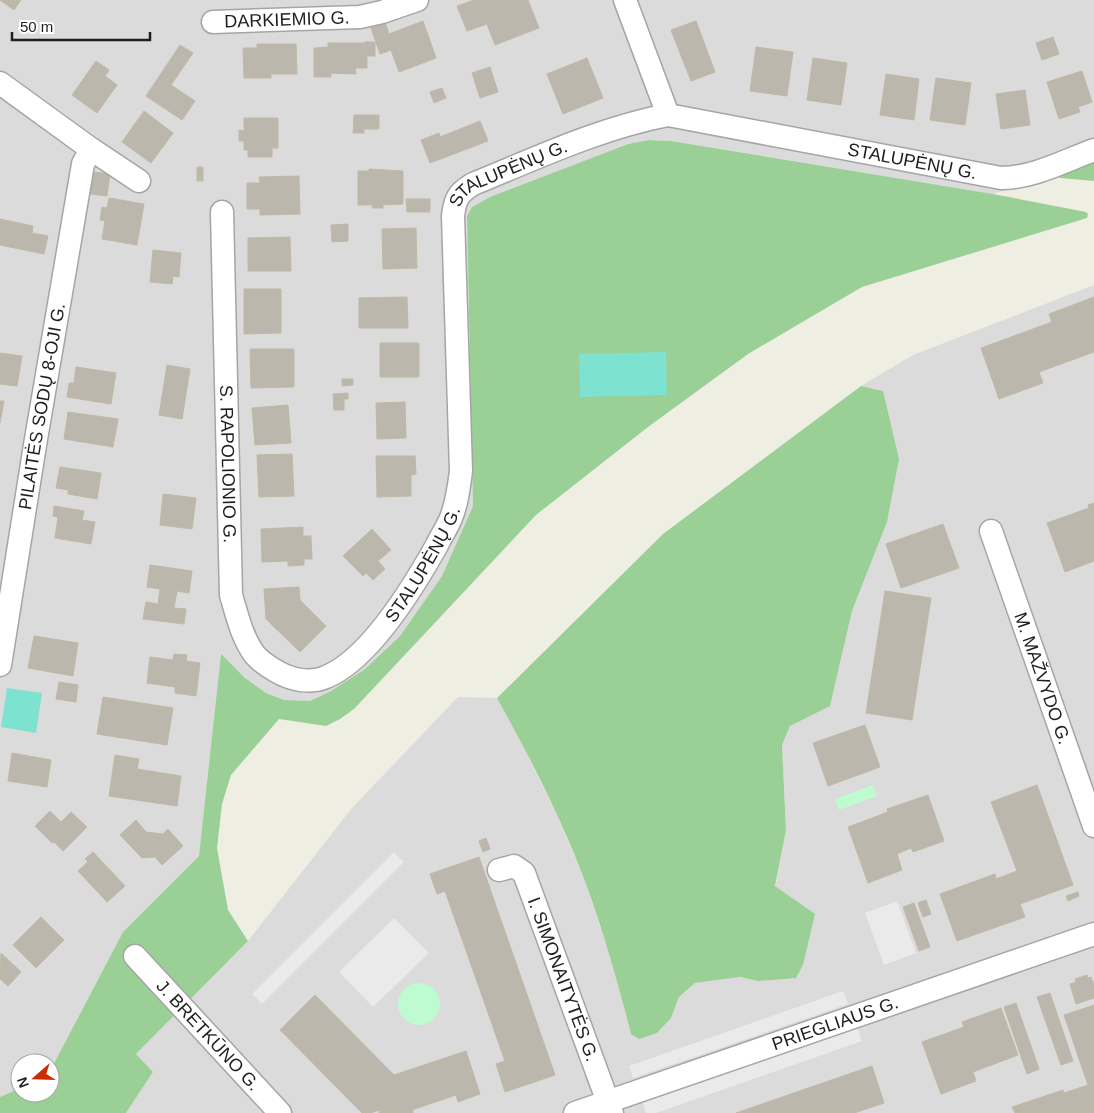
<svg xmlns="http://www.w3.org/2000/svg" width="1094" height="1113" font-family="Arial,sans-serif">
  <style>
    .residential { fill: #dcdbdb }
    .forest { fill: #9ad096 }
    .park { fill: #befbd0 }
    .pitch { fill: #7ee2d1 }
    .parking { fill: #eaeaea }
    .building { fill: #bcb7ac; stroke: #c1b8a5 }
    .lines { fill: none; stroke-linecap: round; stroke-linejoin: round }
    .street-casing { stroke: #a5a5a5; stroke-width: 25 }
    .street { stroke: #fff; stroke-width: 22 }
    .labels { text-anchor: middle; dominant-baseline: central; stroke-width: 5; stroke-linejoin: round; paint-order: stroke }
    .street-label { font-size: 18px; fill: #1e1e1e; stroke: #fff }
  </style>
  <rect width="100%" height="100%" fill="#efeee3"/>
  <path class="residential" d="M0 0H1094V162L993 194 671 141 649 140 628 144 490 197 472 207 467 216 473 506 442 576 400 636 365 669 331 691 310 701 284 700 266 693 245 678 221 655 199 856 123 932 50 1071V1063H20V1088L0 1097Z
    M1094 285V1113H126L153 1072 136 1054 248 941 352 808 458 697 497 698 514 728 555 811 586 883 613 964 631 1034 671 1018 679 997 695 983 740 977 758 981 786 830 782 745 790 726 830 705 852 611 887 522 883 391 861 386 913 355Z"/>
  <path class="forest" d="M649 140 671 141 993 194 1086 212 1088 214 1087 218 862 287 748 354 648 427 536 515 354 709 340 719 326 726 279 719 231 775 222 804 217 848 228 910 248 941 136 1054 153 1072 126 1113H0V1097L20 1088V1093H50V1071L123 932 199 856 221 654 245 678 266 693 284 700 310 701 331 691 365 669 400 636 442 576 473 506 467 216 472 207 490 197 628 144Z
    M1094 162V181L1060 178 1057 175Z
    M861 386 883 391 899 459 887 522 852 611 830 706 790 726 782 745 786 830 775 886 815 914 803 965 796 978 758 981 740 977 695 983 679 997 671 1018 657 1033 639 1039 631 1034C618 983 604 933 586 884 562 820 530 757 497 698L663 534Z"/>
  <path class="park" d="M873 785 877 796 839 810 835 799Z
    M398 1004a21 21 0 1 1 42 0a21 21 0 1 1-42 0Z"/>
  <path class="pitch" d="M666 352 667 395 580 397 579 354Z
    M7 688 42 693 36 733 1 727Z"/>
  <path class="parking" d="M394 852 404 862 262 1004 252 994Z
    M897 901 916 953 884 965 865 913Z
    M394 918 429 953 373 1007 339 972Z
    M843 991 848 1004 633 1078 629 1066Z
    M857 1027 862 1041 656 1113H646L642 1101Z"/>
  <path class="building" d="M0 0H21L14 10Z
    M474 0H528L539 28 495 45 487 24 467 31 457 6Z
    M423 21 436 58 399 72 391 50 380 54 371 28 385 22 389 34Z
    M696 21 715 72 691 81 671 30Z
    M1053 37 1059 54 1042 60 1036 43Z
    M365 42H375V56H367V68H355L356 74 331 73V77H314V48L328 47V43H365Z
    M257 44H296L297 74H271V78H244L243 48H257Z
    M180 45 193 53 171 85 195 101 182 120 146 96Z
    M756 47 793 52 787 96 750 91Z
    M587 58 603 98 563 114 547 74Z
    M813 58 847 63 841 105 807 100Z
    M96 61 109 70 105 76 117 85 97 113 72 95Z
    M490 67 498 92 480 98 472 73Z
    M1082 71 1092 102 1078 107 1080 112 1059 119 1047 82Z
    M886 74 919 79 914 120 880 115Z
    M936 78 971 83 965 125 930 120Z
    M442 88 446 98 434 103 430 92Z
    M1025 90 1030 125 1001 129 996 94Z
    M144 111 173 133 151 163 122 142Z
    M354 115H379V129H364V133H353Z
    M244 118H278V148H272V157H248V150H244V141H239V130L244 131Z
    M480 121 488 141 430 163 421 140 439 133 440 137Z
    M197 167H203V181H197Z
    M369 169 403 171V204L383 205V208H372L373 205H358V171H369Z
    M93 172 110 174 107 196 90 194Z
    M299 176 300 214 260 215V209H247V183H260L259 177Z
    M109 198 144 204 137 245 102 239 105 221 100 220 102 207 107 208Z
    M406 199H430V212H407Z
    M0 219 33 226 32 233 48 236 44 254 0 245Z
    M348 224V241L332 242 331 225Z
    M416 228 417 268 383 269 382 229Z
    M290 237 291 271H248V238Z
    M153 250 181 253 179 277 173 276 172 284 150 282Z
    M244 289H281V333L244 334Z
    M407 297 408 328H359V298Z
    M1094 297V352L1039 372 1043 383 999 399 981 348 1052 322 1049 314Z
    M380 343H419V377H380Z
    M250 349H294V387L251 388Z
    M0 353 22 356 17 386 0 384Z
    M167 365 190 369 182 419 159 415Z
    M76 367 116 373 111 404 67 397 69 383H74Z
    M342 379H353V385L342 386Z
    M348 393V399H344V410H334L333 394Z
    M0 401H4L0 423Z
    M405 402 406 438 377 439 376 403Z
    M288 405 291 443 255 445 252 408Z
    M68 412 118 419 113 447 64 439Z
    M292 454 294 496 259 497 257 455Z
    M376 456H415L416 474 411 475V496L377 497Z
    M60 467 101 473 97 499 68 494V490L56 488Z
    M163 494 196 498 192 529 160 525Z
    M1094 503V561L1065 572 1047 523 1089 508 1088 505Z
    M54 506 84 511 82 520 95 522 91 544 55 538 58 517 53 516Z
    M943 524 959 568 901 588 886 544Z
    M303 527V536H311L312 559H304V565L288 566V561L262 562 261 529Z
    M372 529 391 550 378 561 385 569 373 580 366 573 363 576 343 556Z
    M150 565 192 571 189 593 177 591 174 608 186 609 184 624 143 619 146 602 158 604 160 589 147 587Z
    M299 587 300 600 326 626 300 652 266 619 264 589Z
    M885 591 931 598 912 720 866 713Z
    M34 636 78 643 73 676 28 668Z
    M174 654 187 655 186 661 200 663 196 696 175 693V687L147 683 150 657 173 660Z
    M59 682 78 685 76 702 56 699Z
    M103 697 173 708 167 745 97 734Z
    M865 725 880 767 828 786 813 743Z
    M12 753 51 760 47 787 8 781Z
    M115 755 139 759 137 769 181 776 177 806 109 796Z
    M1037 785 1073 885 1020 904 1025 917 957 941 940 894 995 874 996 879 1017 871 991 802Z
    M928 795 944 841 913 852 911 848 897 854 902 870 868 883 848 827 888 812 887 809Z
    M50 811 61 822 71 812 87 827 63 851 54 842 52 843 35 826Z
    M136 820 146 832 163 834 168 829 183 846 162 865 155 857 142 858 120 835Z
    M486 838 490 849 483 852 479 841Z
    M93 852 125 886 107 902 78 871 88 862 85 859Z
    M479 857 555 1075 505 1092 496 1064 505 1061 445 891 437 894 430 874Z
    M1078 892 1079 896 1068 901 1066 896Z
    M926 900 931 914 923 917 918 903Z
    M914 903 930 947 919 951 903 907Z
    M41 917 64 940 36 968 13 945Z
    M1 953 21 972 8 986 0 979Z
    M1087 975 1088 978 1091 977 1094 985V998L1076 1004 1070 984 1076 982 1075 979Z
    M1050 993 1073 1061 1061 1065 1037 997Z
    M315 995 394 1075 466 1051 480 1094 458 1102 456 1095 412 1110 413 1113H379V1110L371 1113H362L280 1030Z
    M1016 1003 1039 1069 1027 1074 1004 1007Z
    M1094 1005V1113H1015L1012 1107 1063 1090 1064 1093 1088 1085 1064 1015Z
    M1001 1008 1018 1055 973 1072 976 1081 941 1094 922 1042 964 1027 962 1022Z
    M872 1066 884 1103 854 1113H736Z"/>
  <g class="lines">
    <g class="street-casing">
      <g id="street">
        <path d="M625 0 668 115"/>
        <path id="s1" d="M213 22 360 17 382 12 417 0"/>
        <path d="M0 83 91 149 139 181"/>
        <path id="s2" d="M222 212 231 595C237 615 242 638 255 655 260 661 269 667 276 671 291 680 310 684 326 677 370 659 414 586 437 545 441 536 447 528 451 518 457 503 459 487 461 471L453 216C455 199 458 193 473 184 537 158 600 128 668 115L1001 178C1033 178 1064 161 1094 150"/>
        <path id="s3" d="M991 531 1094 826"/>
        <path id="s4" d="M0 665 35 445 83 164 91 149"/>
        <path id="s5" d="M499 870 514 866 524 873 612 1113"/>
        <path id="s6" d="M135 956 280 1113"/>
        <path id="s7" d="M575 1113 1094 934"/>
      </g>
    </g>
    <use href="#street" class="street"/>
  </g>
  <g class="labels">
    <g class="street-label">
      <text stroke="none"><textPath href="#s1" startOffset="74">DARKIEMIO G.</textPath></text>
      <text stroke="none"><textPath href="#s2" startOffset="1531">STALUPĖNŲ G.</textPath></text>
      <text stroke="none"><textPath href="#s2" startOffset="1111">STALUPĖNŲ G.</textPath></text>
      <text stroke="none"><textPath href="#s4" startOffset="262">PILAITĖS SODŲ 8-OJI G.</textPath></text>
      <text stroke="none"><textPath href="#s2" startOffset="252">S. RAPOLIONIO G.</textPath></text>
      <text stroke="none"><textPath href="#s2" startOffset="678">STALUPĖNŲ G.</textPath></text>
      <text stroke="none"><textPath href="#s3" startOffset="156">M. MAŽVYDO G.</textPath></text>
      <text stroke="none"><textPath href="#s5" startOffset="141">I. SIMONAITYTĖS G.</textPath></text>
      <text stroke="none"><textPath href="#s7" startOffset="275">PRIEGLIAUS G.</textPath></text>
      <text stroke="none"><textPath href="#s6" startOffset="108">J. BRETKŪNO G.</textPath></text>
    </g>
  </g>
  <g transform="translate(35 1078) rotate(250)"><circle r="24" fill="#ffffff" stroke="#a5a5a5"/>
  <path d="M0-4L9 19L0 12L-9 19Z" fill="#cb2d00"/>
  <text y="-8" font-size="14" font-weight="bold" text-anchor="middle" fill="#1e1e1e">N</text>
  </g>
  <path d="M12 32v8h138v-8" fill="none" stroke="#1e1e1e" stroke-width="2.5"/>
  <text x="20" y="32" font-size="15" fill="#1e1e1e" stroke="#ffffff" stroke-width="4" paint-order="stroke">50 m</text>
</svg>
